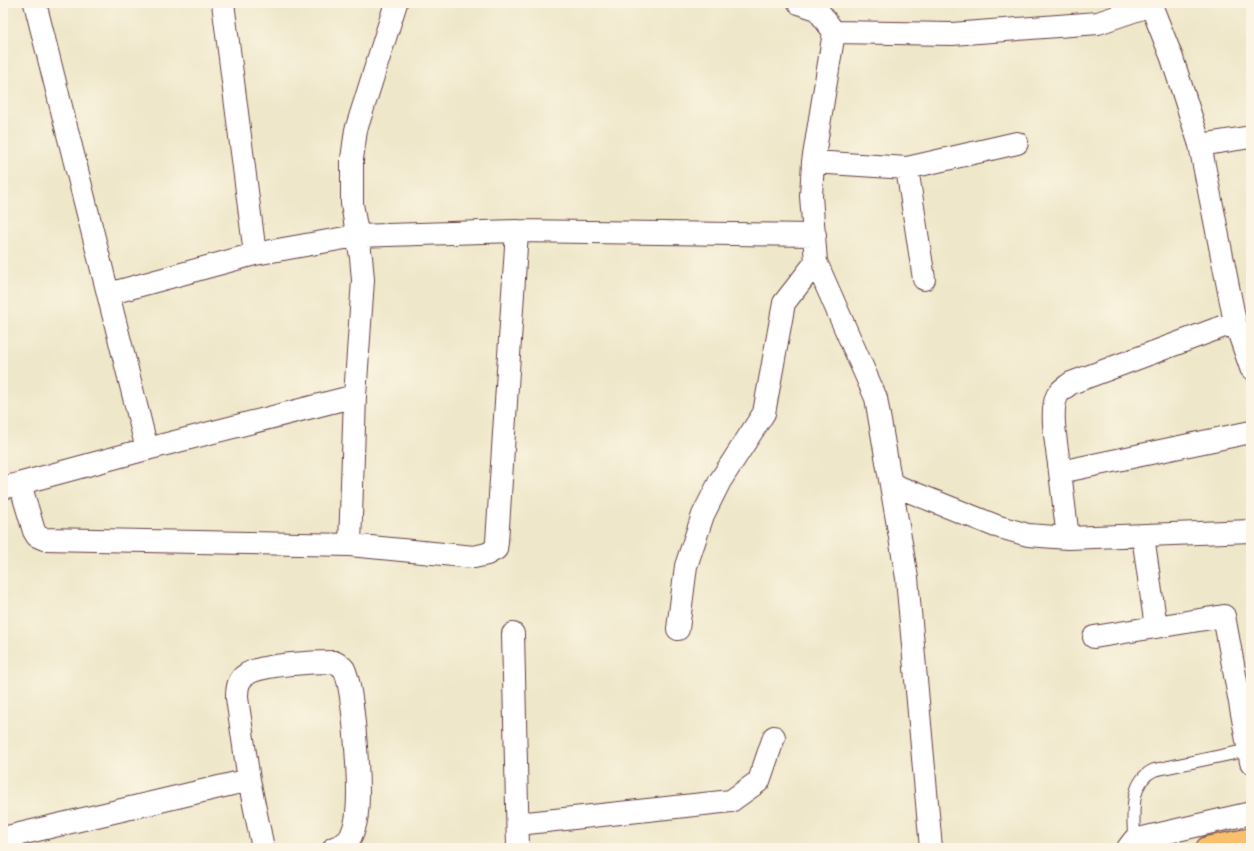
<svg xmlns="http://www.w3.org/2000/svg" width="1254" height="851" font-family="'Old Standard TT',serif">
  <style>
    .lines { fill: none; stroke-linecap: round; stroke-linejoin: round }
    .service-casing { stroke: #633d43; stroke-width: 14 }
    .minor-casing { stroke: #633d43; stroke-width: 24 }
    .tertiary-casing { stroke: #633d43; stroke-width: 24 }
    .trunk-casing { stroke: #633d43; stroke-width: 24 }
    .service { stroke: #fff; stroke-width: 12 }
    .minor { stroke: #fff; stroke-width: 22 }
    .tertiary { stroke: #fff; stroke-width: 22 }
    .trunk { stroke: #f9bf6d; stroke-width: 22 }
  </style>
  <rect width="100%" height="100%" fill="#fcf5e5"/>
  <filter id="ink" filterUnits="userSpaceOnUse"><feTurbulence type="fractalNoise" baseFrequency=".025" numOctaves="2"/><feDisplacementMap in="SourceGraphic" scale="8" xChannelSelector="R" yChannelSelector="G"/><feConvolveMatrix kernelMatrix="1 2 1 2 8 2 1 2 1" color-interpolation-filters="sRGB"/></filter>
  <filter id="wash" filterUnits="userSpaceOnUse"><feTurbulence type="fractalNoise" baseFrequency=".012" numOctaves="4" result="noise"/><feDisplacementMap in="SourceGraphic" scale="16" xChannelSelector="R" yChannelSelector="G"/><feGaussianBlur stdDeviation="0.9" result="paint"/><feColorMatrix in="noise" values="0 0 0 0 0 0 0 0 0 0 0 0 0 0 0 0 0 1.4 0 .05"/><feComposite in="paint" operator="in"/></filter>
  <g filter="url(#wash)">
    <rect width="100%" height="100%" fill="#eee7c9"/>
  </g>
  <g filter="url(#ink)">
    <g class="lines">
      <g class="service-casing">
        <path id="service" d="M1134 840C1134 817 1128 782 1154 770L1249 750"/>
      </g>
      <g class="minor-casing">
        <path id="minor" d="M35 3 147 449
          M223 3 255 254
          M799 3 817 9 834 32 813 162 811 196 816 262 876 398 907 578 931 848
          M1151 5 1172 58 1200 145 1235 322 1251 368
          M834 32 952 34 1098 23 1151 5 1153 3
          M1200 145 1251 137
          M813 162 907 168 1017 143
          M907 168 924 279
          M108 294 255 254 356 236 517 231 815 235
          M1060 472C1058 452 1049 413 1057 396 1060 390 1066 387 1071 383L1235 322
          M20 484 34 531 37 536 44 539 350 545 474 557 487 554 496 549 497 542 517 231
          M891 484 996 526 1028 535 1068 538 1251 531
          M3 488 147 449 355 396
          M1143 536 1156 627
          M1068 538 1060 472 1251 432
          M350 545 355 396 363 280 361 257 352 204V159L356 130 396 3
          M678 629 686 566 703 515 720 481 764 413 784 303 816 262
          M513 634 518 848
          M1094 637 1224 616 1251 762
          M249 780 263 848
          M518 824 731 801 759 781 774 737
          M3 838 249 780 237 698C237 688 238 679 247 674 262 664 316 662 334 662 338 664 341 665 344 669 354 688 360 789 357 812 357 820 354 829 351 836 348 842 340 846 334 848"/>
      </g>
      <g class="tertiary-casing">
        <path id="tertiary" d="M1128 848 1134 840 1251 813"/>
      </g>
      <g class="trunk-casing">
        <path id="trunk" d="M1207 848 1251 839"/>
      </g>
      <use href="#service" class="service"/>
      <use href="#minor" class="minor"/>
      <use href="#tertiary" class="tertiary"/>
      <use href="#trunk" class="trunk"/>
    </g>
  </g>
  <rect width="1254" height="851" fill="none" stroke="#fcf5e5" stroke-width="16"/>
</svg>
